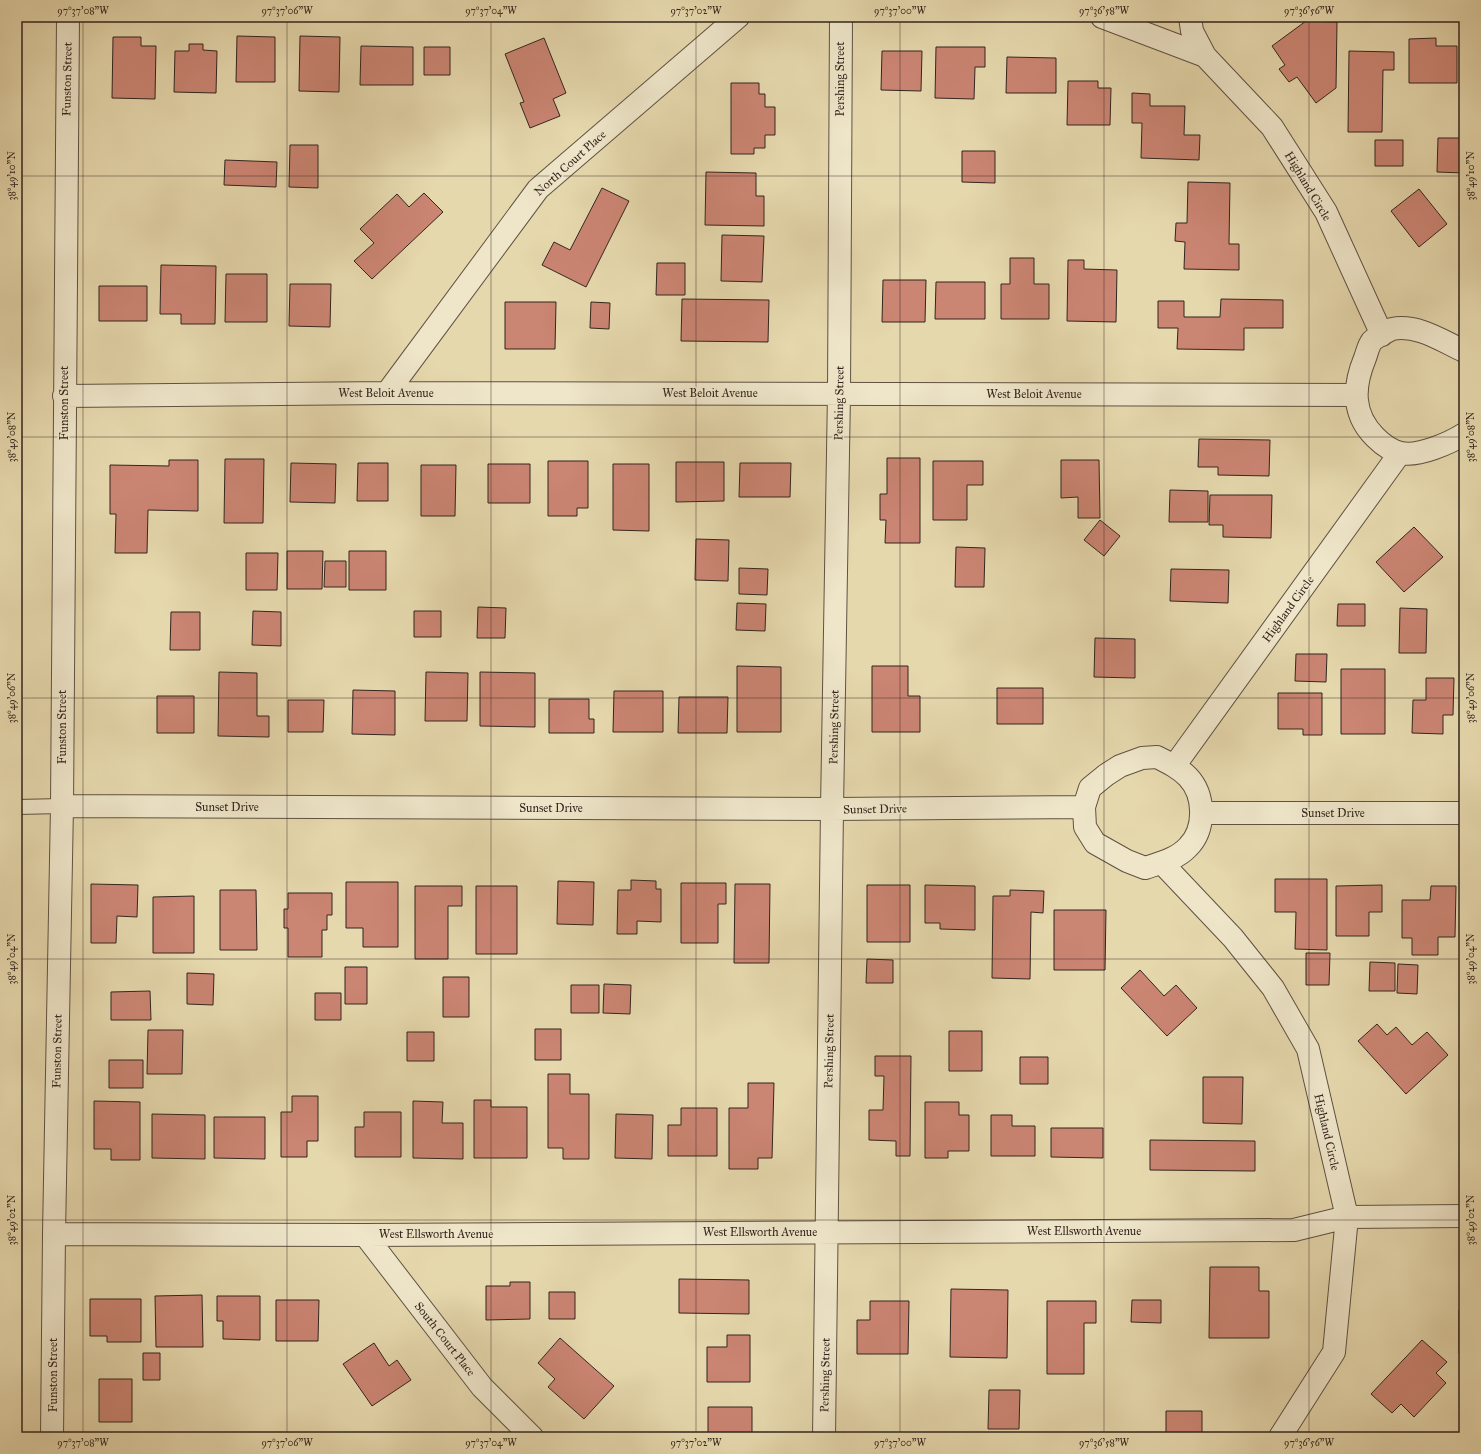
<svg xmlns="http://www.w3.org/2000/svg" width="1481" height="1454" font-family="'IM FELL Great Primer',serif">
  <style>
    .building { fill: #cb8573; stroke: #32251e }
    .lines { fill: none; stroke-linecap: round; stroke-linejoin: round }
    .service-casing { stroke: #5f5242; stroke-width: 16 }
    .minor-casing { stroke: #5f5242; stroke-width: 24 }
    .service { stroke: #efe6ca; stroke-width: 14 }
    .minor { stroke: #efe6ca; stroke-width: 22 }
    .ticks { fill: none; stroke: #32251e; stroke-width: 1; stroke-opacity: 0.45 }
    .labels { text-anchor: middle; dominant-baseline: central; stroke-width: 3; stroke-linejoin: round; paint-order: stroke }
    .street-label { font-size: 12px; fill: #32251e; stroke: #efe6ca }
    .neatline { fill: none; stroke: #32251e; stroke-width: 1.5 }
    .ticks-label { font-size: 10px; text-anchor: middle; fill: #32251e }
  </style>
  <rect width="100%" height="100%" fill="#e6d8ad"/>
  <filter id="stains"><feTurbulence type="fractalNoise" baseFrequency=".005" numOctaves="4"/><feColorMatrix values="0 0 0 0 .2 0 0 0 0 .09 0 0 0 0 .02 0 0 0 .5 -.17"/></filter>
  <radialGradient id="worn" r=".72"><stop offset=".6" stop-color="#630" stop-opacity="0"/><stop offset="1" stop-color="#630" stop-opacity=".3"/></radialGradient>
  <path class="building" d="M1306 21 1337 22 1336 88 1316 103 1297 77 1289 82 1279 69 1285 65 1272 46Z
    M237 36 275 37V82H236Z
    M300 36 340 37 339 92 299 91Z
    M113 37H141V46H156L155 99 112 98Z
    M544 38 566 93 553 99 560 116 530 128 520 103 524 102 505 54Z
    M1436 38V46H1457V83H1409V39Z
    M189 44H203V50L217 51 216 93 174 92 175 51H189Z
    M361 46 413 47V85H360Z
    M424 47H450V75H424Z
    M936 47H985V67H975L974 99 935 98Z
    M882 51H922L921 91 881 90Z
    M1349 51 1394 52V70H1383L1382 132H1348Z
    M1007 57 1056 58V93H1006Z
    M1068 81H1098V88H1111L1110 125H1067Z
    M731 83H759V94H765V107H775V135H765V148H754V154H731Z
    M1132 93 1150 94V106H1185L1184 135H1200L1199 160 1141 158 1142 123H1132Z
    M1438 138H1464V173L1437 172Z
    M1375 140H1403V166H1375Z
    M290 145H318V188L289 187Z
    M962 151H995V183L962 182Z
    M225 160 277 162 276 187 224 185Z
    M706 172 756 173V196H764V226L705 225Z
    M1188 182 1230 183 1229 244H1239V270L1184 269 1185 242 1175 241 1176 223H1187Z
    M602 188 629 201 586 287 542 265 554 242 570 250Z
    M1419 189 1447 224 1419 247 1391 211Z
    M424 193 443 212 372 279 354 261 374 243 360 229 397 194 409 207Z
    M722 235 764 236 762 282 721 281Z
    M1010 258H1034V284H1049V319H1001V284H1010Z
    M1068 260H1084V269L1117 270 1116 322 1067 321Z
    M657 263H685V295H656Z
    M161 265 216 266 215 324H181V314H160Z
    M226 274H267V322H225Z
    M883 280H926L925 322H882Z
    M936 282H985V319H935Z
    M290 284H331L330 327 289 326Z
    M99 286H147V321H99Z
    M682 299 769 300 768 342 681 341Z
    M1221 299 1283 300V328H1244V350L1177 349 1178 328H1158V301H1184V317H1220Z
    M505 302H556L555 349H505Z
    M591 302 610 303 609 329 590 328Z
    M1199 439 1270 440 1269 476 1218 475V467H1198Z
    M887 458H920V543H885L886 520H880V494H887Z
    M225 459H264L263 523H224Z
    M169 460H198V511L148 510 147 553H115L116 514H110V465L169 466Z
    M1061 460H1099L1100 518H1078V497L1061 498Z
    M548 461H588V508H577V516H548Z
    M933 461H983V485H967V520H933Z
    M676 462H724V501L676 502Z
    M291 463 336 464 335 503 290 502Z
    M358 463H388V501H357Z
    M740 463H791L790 497H739Z
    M488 464H530V503H488Z
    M613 464H649V531L613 530Z
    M421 465H456L455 516H421Z
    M1170 490 1208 491V522H1169Z
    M1210 495H1272L1271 538 1223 537V525H1209Z
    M1100 520 1120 536 1104 556 1084 540Z
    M1414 527 1443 557 1404 592 1376 562Z
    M696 539 729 540 728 581 695 580Z
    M956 547 985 548 984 587H955Z
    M287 551H323L322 589H287Z
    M349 551H386V590H349Z
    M246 553H278L277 590H246Z
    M325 561H346V587H324Z
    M739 568 768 569 767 595 739 594Z
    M1171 569 1229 570 1228 603 1170 601Z
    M737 603 766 604 765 631 736 630Z
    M1338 604H1365V626H1337Z
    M478 607 506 608 505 638H477Z
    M1400 608 1427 609 1426 653H1399Z
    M253 611 281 612V646L252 645Z
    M414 611H441V637H414Z
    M171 612H200V650H170Z
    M1095 638 1135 639V678L1094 677Z
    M1296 654H1327L1326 682 1295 681Z
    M737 666 781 667V732H737Z
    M872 666H908V696H920V732H872Z
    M1341 669H1385V734H1341Z
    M219 672 257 673V716H269V737L218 736Z
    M426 672 468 673 467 721H425Z
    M480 672 535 673V727L480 726Z
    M1426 678H1454L1453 715H1443V734L1412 733 1413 700H1426Z
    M997 688H1043V724H997Z
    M353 690 395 691V735L352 734Z
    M614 691H663V732H613Z
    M1278 693H1322V735H1303V729H1278Z
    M157 696H194V733H157Z
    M679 697H728L727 733H678Z
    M549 699H589V719H594V733H549Z
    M288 700H324L323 732H288Z
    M1275 879H1327V950L1295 949 1296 912H1275Z
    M631 880 656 881V889H661V922L637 921V934H617L618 890H631Z
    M558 881 594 882 593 925 557 924Z
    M346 882H398V947H363V928H346Z
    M681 883H726V904H718V943H681Z
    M91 884 138 885 137 917 117 916 116 943H91Z
    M735 884H770L769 963H734Z
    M867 885H910V942H867Z
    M925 885 975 886V930L940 929V923H925Z
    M1382 885V912H1369V936H1336V886Z
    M415 886H462V906H448V959H415Z
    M476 886H517V954H476Z
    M1431 886H1456L1455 937H1438V955H1412V938H1402V900H1430Z
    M220 890H256L257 950H220Z
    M1010 890 1044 891 1043 913 1031 912 1030 979 992 978 993 896H1010Z
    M288 893H332V915H327V930H322V957H288V928H284V909H288Z
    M194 896V953H153V897Z
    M1054 910H1106L1105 970H1054Z
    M1306 953H1330L1329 985H1306Z
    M867 959 893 960V983H866Z
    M1370 962 1395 963V991H1369Z
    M1398 964 1418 965 1417 994 1397 993Z
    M345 967H367V1004H345Z
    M1462 969 1464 970V998H1461Z
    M1140 970 1164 996 1176 985 1197 1008 1167 1036 1121 988Z
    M187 973 214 974 213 1005 187 1004Z
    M443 977H469V1017H443Z
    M604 984 631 985 630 1014 603 1013Z
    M571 985H599V1013H571Z
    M150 991 151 1020H111V992Z
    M315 993H341V1020H315Z
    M1377 1024 1387 1035 1396 1027 1412 1045 1427 1032 1448 1055 1406 1094 1358 1041Z
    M535 1029H561V1060H535Z
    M148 1030H183L182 1074H147Z
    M949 1031H982V1071H949Z
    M407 1032H434V1061H407Z
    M875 1056H911L910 1156H896V1141L869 1140V1110H883L884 1076H875Z
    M1020 1057H1048V1084H1020Z
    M109 1060H143V1088H109Z
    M548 1074H570V1094H589V1159H563V1148H548Z
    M1203 1077H1243L1242 1124 1203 1123Z
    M1460 1077H1464V1126H1460Z
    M748 1083H774L772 1158H758V1169H729V1108H748Z
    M292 1096H318V1141H307V1157H281V1112H292Z
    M474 1100H491V1107H527V1158H474Z
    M94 1101 140 1102V1160H111V1149H94Z
    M413 1101 443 1102 442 1123H463V1159L413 1158Z
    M925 1102H959V1115H969V1151H948V1158H925Z
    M681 1108H717V1156H668V1125H681Z
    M364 1112H401V1157H355V1127H364Z
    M152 1114 205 1115V1159L152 1158Z
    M616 1114 653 1115 652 1159 615 1158Z
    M991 1115H1012V1126H1035V1156H991Z
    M214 1117H265V1159L214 1158Z
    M1051 1128H1103V1158L1051 1157Z
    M1150 1140 1255 1141V1171L1150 1170Z
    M1210 1267H1259V1291H1269V1338H1209Z
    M679 1279 749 1280V1314L679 1313Z
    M510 1282H530V1319L486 1320V1286H510Z
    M951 1289 1008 1290 1007 1358 950 1357Z
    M549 1292H575V1319H549Z
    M202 1295 203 1347H156L155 1296Z
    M217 1296H260V1340L223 1339V1321H217Z
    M90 1299H141V1342H107V1336H90Z
    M276 1300H319L318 1341H276Z
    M1132 1300H1161V1323L1131 1322Z
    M870 1301H909L908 1354H857V1320H870Z
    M1047 1301H1096V1323H1084V1374H1047Z
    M1459 1310H1464V1353H1459Z
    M727 1335H750V1382H707V1347H727Z
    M560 1338 614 1386 584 1419 548 1387 555 1379 538 1363Z
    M1422 1340 1447 1362 1436 1373 1446 1383 1414 1417 1401 1404 1392 1413 1371 1394Z
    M374 1343 389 1366 397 1360 411 1380 372 1406 343 1364Z
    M143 1353H160V1380H143Z
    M99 1379H132V1422H99Z
    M989 1390H1020L1019 1429H988Z
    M708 1407H752V1437H708Z
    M1166 1411H1202V1437H1166Z
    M878 1435H915V1437H878Z"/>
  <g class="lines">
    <g class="service-casing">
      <path id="service" d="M17 807 62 806"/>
    </g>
    <g class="minor-casing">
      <path id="minor" d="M1102 17 1205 56 1272 127 1326 212 1382 335
        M1190 17 1192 31 1205 56
        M1464 351C1442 341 1418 324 1392 329 1389 330 1373 339 1372 341 1368 346 1367 353 1365 358 1353 387 1352 414 1375 437 1382 444 1391 451 1401 453 1418 457 1450 443 1464 434
        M387 393 538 189 738 17
        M64 396 387 393 1356 395
        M1157 757C1169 763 1179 768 1188 777 1205 795 1206 829 1188 847 1177 859 1160 863 1145 868L1127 861 1095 843 1085 827 1084 807 1090 788 1106 775 1120 766 1142 758Z
        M1175 765 1400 453
        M62 806 832 809 1084 807
        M1201 813H1464
        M1162 863 1233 938 1273 988 1308 1049 1347 1217 1334 1352 1280 1437
        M54 1234 365 1235 1294 1230 1347 1217 1464 1216
        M365 1235 482 1387 532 1437
        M52 1437 54 1234 62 806 68 17
        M824 1437 832 809 839 393 841 17"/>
    </g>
    <use href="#service" class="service"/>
    <use href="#minor" class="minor"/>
  </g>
  <path class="ticks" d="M83 17V1437M287 17V1437M491 17V1437M696 17V1437M900 17V1437M1104 17V1437M1309 17V1437M17 176H1464M17 437H1464M17 698H1464M17 959H1464M17 1220H1464"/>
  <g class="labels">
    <g class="street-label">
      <text transform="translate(67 79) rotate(-89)">Funston Street</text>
      <text transform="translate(840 79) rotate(-90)">Pershing Street</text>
      <text transform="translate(570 163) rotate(-42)">North Court Place</text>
      <text transform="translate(1308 186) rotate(59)">Highland Circle</text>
      <text x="386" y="393">West Beloit Avenue</text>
      <text x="710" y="393">West Beloit Avenue</text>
      <text x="1034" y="394">West Beloit Avenue</text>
      <text transform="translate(64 403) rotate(-90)">Funston Street</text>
      <text transform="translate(839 403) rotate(-89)">Pershing Street</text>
      <text transform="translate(1288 609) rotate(-54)">Highland Circle</text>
      <text transform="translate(62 727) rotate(-90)">Funston Street</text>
      <text transform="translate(834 727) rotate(-89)">Pershing Street</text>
      <text x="227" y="807">Sunset Drive</text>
      <text x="551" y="808">Sunset Drive</text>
      <text transform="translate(875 809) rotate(-1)">Sunset Drive</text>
      <text x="1333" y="813">Sunset Drive</text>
      <text transform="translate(57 1051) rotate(-89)">Funston Street</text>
      <text transform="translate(829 1051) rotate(-89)">Pershing Street</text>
      <text transform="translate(1327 1132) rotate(77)">Highland Circle</text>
      <text x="1084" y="1231">West Ellsworth Avenue</text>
      <text x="760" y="1232">West Ellsworth Avenue</text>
      <text x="436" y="1234">West Ellsworth Avenue</text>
      <text transform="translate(445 1339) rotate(52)">South Court Place</text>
      <text transform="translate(53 1375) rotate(-90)">Funston Street</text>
      <text transform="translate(825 1375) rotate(-89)">Pershing Street</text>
    </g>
  </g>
  <rect width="1481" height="1454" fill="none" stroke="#e6d8ad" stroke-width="44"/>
  <rect x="22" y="22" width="1437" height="1410" class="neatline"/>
  <g class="ticks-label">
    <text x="83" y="14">97°37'08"W</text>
    <text x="287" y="14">97°37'06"W</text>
    <text x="491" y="14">97°37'04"W</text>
    <text x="696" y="14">97°37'02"W</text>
    <text x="900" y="14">97°37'00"W</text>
    <text x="1104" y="14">97°36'58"W</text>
    <text x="1309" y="14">97°36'56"W</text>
    <text transform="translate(11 176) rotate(-90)" y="4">38°49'10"N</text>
    <text transform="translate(1470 176) rotate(-90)" y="4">38°49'10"N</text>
    <text transform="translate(11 437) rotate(-90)" y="4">38°49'08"N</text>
    <text transform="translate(1470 437) rotate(-90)" y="4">38°49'08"N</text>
    <text transform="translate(11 698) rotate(-90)" y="4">38°49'06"N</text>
    <text transform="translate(1470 698) rotate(-90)" y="4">38°49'06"N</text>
    <text transform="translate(11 959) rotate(-90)" y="4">38°49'04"N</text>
    <text transform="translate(1470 959) rotate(-90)" y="4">38°49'04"N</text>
    <text transform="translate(11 1220) rotate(-90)" y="4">38°49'02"N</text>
    <text transform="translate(1470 1220) rotate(-90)" y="4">38°49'02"N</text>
    <text x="83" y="1446">97°37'08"W</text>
    <text x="287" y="1446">97°37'06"W</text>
    <text x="491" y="1446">97°37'04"W</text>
    <text x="696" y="1446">97°37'02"W</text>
    <text x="900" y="1446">97°37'00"W</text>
    <text x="1104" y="1446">97°36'58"W</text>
    <text x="1309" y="1446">97°36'56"W</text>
  </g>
  <rect width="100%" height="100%" filter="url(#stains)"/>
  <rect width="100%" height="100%" fill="url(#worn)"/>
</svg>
